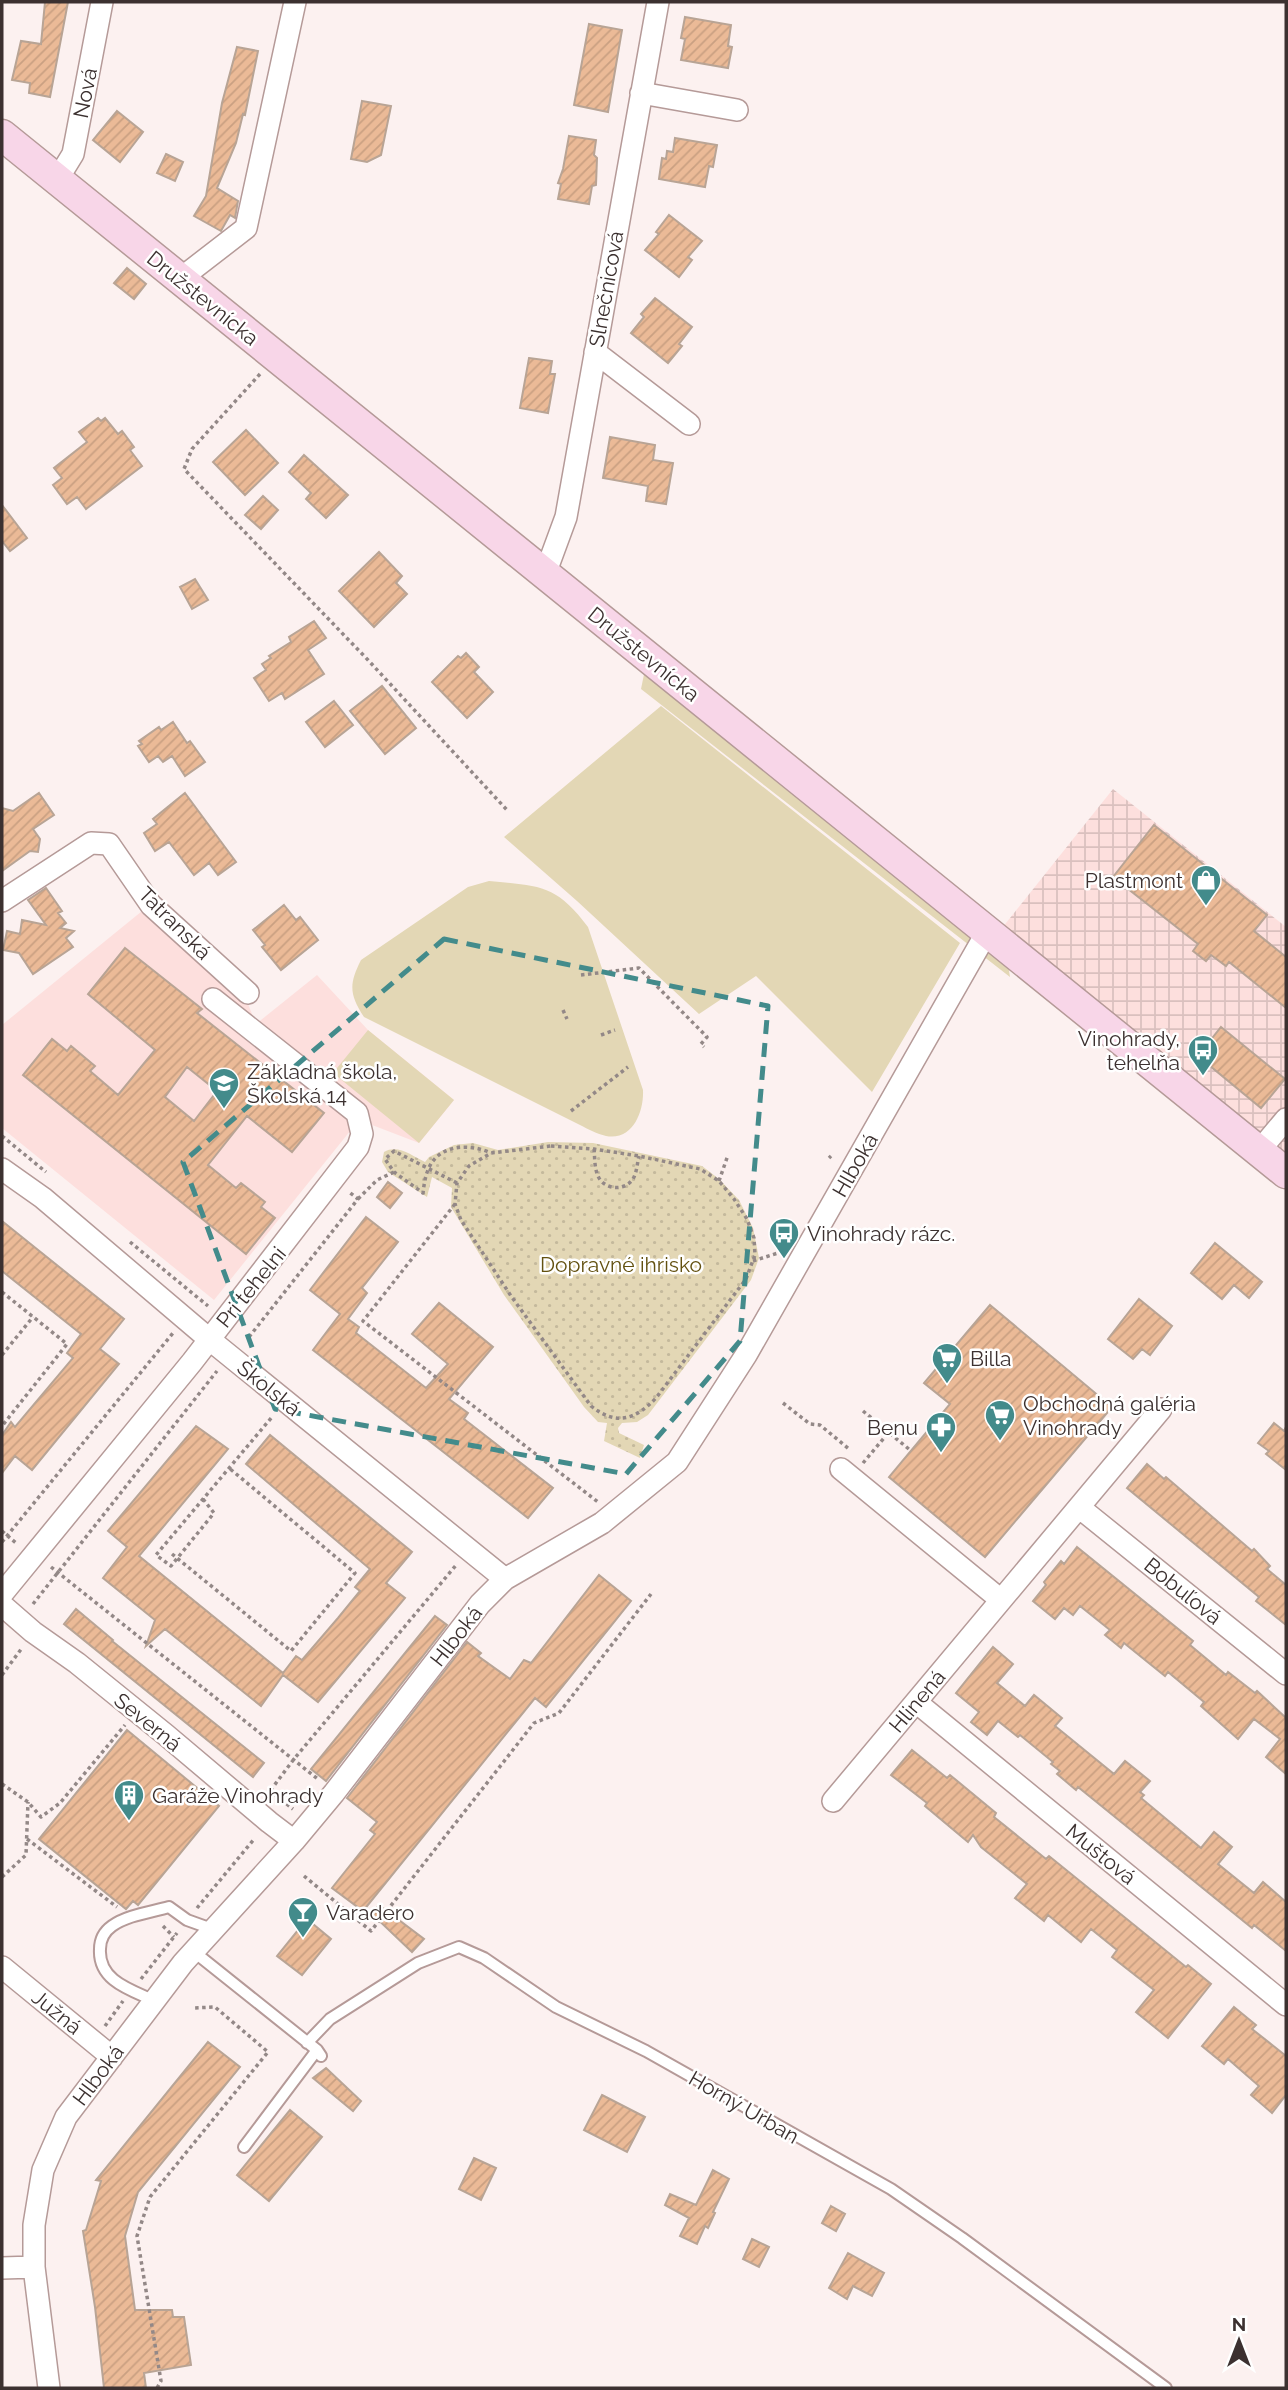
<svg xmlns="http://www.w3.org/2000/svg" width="1288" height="2390" font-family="Raleway,sans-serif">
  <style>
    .built { fill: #fddfdd }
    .industrial { fill: url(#industrial-grid) }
    .grass { fill: #e3d7b5 }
    .park { fill: url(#park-dots) }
    .building { fill: url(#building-hatch); stroke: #b8a495; stroke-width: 2; fill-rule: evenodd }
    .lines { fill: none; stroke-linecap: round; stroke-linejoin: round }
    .lane-casing { stroke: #b59a98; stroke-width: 14 }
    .street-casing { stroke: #b59a98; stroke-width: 24 }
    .secondary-casing { stroke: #b59a98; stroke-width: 33 }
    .path { stroke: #938887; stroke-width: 3.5; stroke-dasharray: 3.5 3.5; stroke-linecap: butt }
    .lane { stroke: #fff; stroke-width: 10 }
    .street { stroke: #fff; stroke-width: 21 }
    .secondary { stroke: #f8d6e8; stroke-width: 30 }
    .marked { fill: none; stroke: #438b8b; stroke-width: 5; stroke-dasharray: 14 9; stroke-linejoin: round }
    .labels { text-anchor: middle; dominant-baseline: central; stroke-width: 5; stroke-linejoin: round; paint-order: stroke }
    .street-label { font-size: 21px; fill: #3c3130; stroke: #fff }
    .poi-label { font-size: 21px; fill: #3c3130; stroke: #fff; text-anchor: start }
    .park-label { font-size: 21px; fill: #635110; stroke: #fff }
  </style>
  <defs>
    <pattern id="industrial-grid" width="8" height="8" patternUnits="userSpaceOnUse" patternTransform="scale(1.75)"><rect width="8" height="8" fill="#fddfdd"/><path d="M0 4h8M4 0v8" fill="none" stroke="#dac0be"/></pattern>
    <pattern id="park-dots" width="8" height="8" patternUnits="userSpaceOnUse" patternTransform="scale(1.75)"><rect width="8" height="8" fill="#e3d7b5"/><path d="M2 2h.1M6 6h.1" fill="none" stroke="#c4b99c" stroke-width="1.8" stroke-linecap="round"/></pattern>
    <pattern id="building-hatch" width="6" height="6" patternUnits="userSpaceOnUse" patternTransform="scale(1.75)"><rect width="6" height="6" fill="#ebba97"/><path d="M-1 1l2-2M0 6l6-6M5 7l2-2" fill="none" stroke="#caa082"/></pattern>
  </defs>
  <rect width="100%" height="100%" fill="#fcf1f0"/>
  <path class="built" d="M147 907 246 999 256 1024 317 975 368 1030 454 1100 419 1143 359 1120 214 1300 2 1128V1025Z"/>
  <path class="industrial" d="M1113 789 1286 927V1157L1002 928Z"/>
  <path class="grass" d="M650 645 1002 928 1010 977 641 689Z
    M661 706 960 943 872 1092 756 976 699 1014 577 901 504 837Z
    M489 881C539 886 556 884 588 927L643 1090C644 1111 633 1141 606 1136 597 1134 588 1129 580 1125L364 1017C349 994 349 984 361 960L468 887Z
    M368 1030 454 1100 419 1143 333 1073Z"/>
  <path class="park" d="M548 1142 593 1143 702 1166 719 1179 739 1200 753 1228 759 1258 751 1280 648 1415 637 1422 622 1423 618 1428 619 1433 644 1445 640 1458 604 1441 607 1423 598 1422 584 1407 504 1295 451 1207 452 1188 432 1177 427 1197 388 1172 382 1162 384 1152C398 1144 412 1156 425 1162L429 1157 454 1145 473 1143 498 1150Z"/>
  <path class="building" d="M45 2H68L50 97 29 93 30 83 12 80 21 41 41 44Z
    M685 17 731 25 728 46 732 47 728 68 681 60 685 39 681 38Z
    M589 24 622 30 608 112 574 105Z
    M237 47 258 51 245 115 243 114 236 143 217 188 238 201 235 218 230 215 221 231 194 216 206 196 222 103Z
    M362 101 391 106 381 155 367 162 351 159Z
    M117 111 143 132 120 162 93 140Z
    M569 136 596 140 594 155 597 158 596 185 592 186 589 204 558 199 561 184 558 183 563 169Z
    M675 138 717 145 713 167 709 166 705 187 659 179 662 158 666 159 667 151 673 152Z
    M166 154 183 162 175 181 157 173Z
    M669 215 702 241 688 257 692 260 679 277 645 250 659 234 656 232Z
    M127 268 146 284 134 299 114 283Z
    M655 298 692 327 679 344 682 346 668 363 631 333 644 317 641 314Z
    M529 358 552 361 550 374H555L548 413 520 408Z
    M98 418 101 421 105 418 118 434 122 431 134 447 130 450 142 466 86 509 77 497 67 504 53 485 62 478 54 468 87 442 79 432Z
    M246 430 278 463 245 495 213 462Z
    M610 437 655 445 653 460 673 463 666 504 646 501 648 486 603 478Z
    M304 455 348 495 326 518 306 499 311 493 289 472Z
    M263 496 278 510 261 529 245 515Z
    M2 505 27 538 10 551 2 541Z
    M379 552 402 576 396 583 407 594 374 627 339 591Z
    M195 579 208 600 192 609 180 587Z
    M314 621 326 638 308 650 324 674 285 699 282 693 269 701 254 678 266 670 262 664 271 658 269 656 291 642 289 637Z
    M466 653 479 667 474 672 493 692 467 718 432 682 458 656 461 658Z
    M382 686 416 728 385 754 350 711Z
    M334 701 353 725 325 747 306 722Z
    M173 722 187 743 190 741 205 762 185 776 172 756 163 762 158 756 149 762 138 746 142 744 139 741 159 727 161 730Z
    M39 793 54 815 33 829 40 839 38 852 30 851 2 871V808L13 811Z
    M185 793 236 862 218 875 209 863 194 875 169 842 155 851 144 833 157 824 153 819Z
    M1154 825 1267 915 1254 931 1286 957V1008L1229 962 1226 966 1211 955 1206 961 1193 951 1198 944 1113 877Z
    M46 888 62 911 58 913 66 923 60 928 74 931 66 938 73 947 33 974 19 953 3 950 7 931 20 934 22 920 46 925 28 900Z
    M284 905 296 920 300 917 318 940 281 970 262 947 265 945 253 930Z
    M125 948 202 1009 197 1013 324 1113 292 1152 247 1116 208 1165 236 1188 241 1183 265 1202 261 1207 275 1218 246 1254 23 1075 52 1039 67 1051 71 1046 95 1066 90 1071 118 1095 155 1050 88 994ZM187 1067 217 1091 194 1121 165 1097Z
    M1221 1027 1285 1079 1261 1108 1198 1056Z
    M388 1182 402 1193 390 1208 377 1197Z
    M366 1217 398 1242 362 1288 367 1293 348 1319 359 1327 356 1333 426 1388 448 1364 412 1334 439 1303 493 1347 449 1399 468 1413 464 1419 553 1488 528 1518 313 1350 340 1314 310 1290Z
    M2 1221 124 1319 100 1349 119 1364 32 1470 15 1456 2 1473V1435L11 1422 15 1427 73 1358 67 1353 81 1334 2 1271Z
    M1215 1243 1262 1282 1249 1298 1234 1285 1222 1299 1191 1273Z
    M1139 1299 1172 1326 1150 1355 1142 1349 1133 1359 1108 1339Z
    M990 1305 1112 1407 985 1557 889 1477 950 1404 924 1383Z
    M1274 1423 1284 1431 1286 1427V1470L1266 1454 1269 1451 1258 1443Z
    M196 1426 228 1449 139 1556 283 1673 296 1656 302 1660 338 1618 360 1591 355 1587 370 1569 246 1464 270 1435 412 1552 386 1583 405 1598 318 1702 283 1675 261 1706 165 1629 146 1646 155 1620 103 1578 127 1547 108 1531Z
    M1147 1464 1164 1479 1166 1477 1252 1551 1254 1549 1270 1566 1267 1569 1286 1585V1625L1256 1601 1259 1597 1127 1488Z
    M1077 1547 1193 1641 1190 1645 1226 1675 1228 1672 1255 1693 1257 1691 1286 1718V1774L1266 1757 1280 1739 1254 1719 1238 1739 1201 1706 1204 1702 1168 1672 1165 1676 1124 1643 1121 1648 1105 1635 1110 1630 1080 1606 1073 1615 1064 1608 1055 1619 1033 1601 1046 1585 1044 1582 1052 1572 1061 1561 1064 1564Z
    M599 1575 631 1601 546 1707 535 1698 363 1911 332 1888 375 1834 370 1830 377 1822 347 1798 467 1642 481 1653 478 1656 510 1679 524 1660 531 1663Z
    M76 1609 113 1640 112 1641 264 1763 253 1777 64 1624Z
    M435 1616 447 1625 326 1781 311 1769Z
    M993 1647 1013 1664 997 1683 1025 1706 1034 1695 1062 1718 1055 1726 1114 1774 1125 1761 1150 1781 1140 1792 1144 1795 1141 1798 1201 1848 1214 1832 1232 1847 1218 1864 1254 1893 1263 1882 1286 1902V1951L1254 1925 1252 1928 1078 1787 1076 1790 1057 1774 1060 1771 1051 1764 1053 1762 1020 1735 1018 1737 998 1721 987 1735 971 1722 979 1712 956 1693Z
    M127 1730 219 1806 138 1905 133 1901 126 1909 39 1839Z
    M912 1750 947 1778 950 1775 996 1813 994 1817 1046 1859 1049 1856 1186 1967 1188 1965 1211 1984 1168 2038 1136 2012 1154 1990 1112 1957 1117 1950 1091 1929 1081 1942 1048 1915 1044 1921 1015 1898 1027 1884 981 1847 973 1835 968 1842 925 1806 927 1803 891 1775Z
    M379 1905 424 1939 412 1952 372 1914Z
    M307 1919 331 1939 302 1975 277 1956Z
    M1234 2007 1256 2025 1252 2029 1286 2056V2095L1272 2113 1251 2095 1259 2086 1228 2059 1224 2064 1202 2046Z
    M208 2042 240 2067 138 2192 125 2236 135 2310H172L173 2317H184L191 2365 144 2373 146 2388H104L95 2307 83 2231 86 2230 101 2181 96 2180Z
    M326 2068 361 2101 353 2111 313 2078Z
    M602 2095 645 2117 627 2152 584 2130Z
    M290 2110 322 2137 269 2201 237 2175Z
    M474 2158 496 2168 481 2200 459 2189Z
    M713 2170 729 2179 713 2212 715 2213 708 2228 705 2226 697 2244 680 2236 689 2218 665 2205 670 2194 696 2205Z
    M831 2206 845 2214 836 2231 822 2223Z
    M752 2239 769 2247 759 2267 743 2259Z
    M848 2253 884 2273 872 2296 853 2286 847 2299 829 2288Z"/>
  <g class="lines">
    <g class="lane-casing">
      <path id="lane" d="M193 1951 317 2050 321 2056
        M155 2001C131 1990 98 1981 100 1949 100 1939 105 1931 112 1926 127 1915 152 1912 169 1907L187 1920 212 1929
        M307 2043 330 2019 418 1963 459 1947 484 1958 556 2007 646 2051 891 2189 962 2238 1166 2388
        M244 2147 317 2050"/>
    </g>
    <g class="street-casing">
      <path id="street" d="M641 93 737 110
        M57 180 73 154 102 2
        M180 279 246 228 295 2
        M595 352 689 424
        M545 574 566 517 658 2
        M2 901 91 843 109 844 151 905 248 993
        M1259 1151 1286 1119
        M2 1169 43 1198 209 1339 505 1579
        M841 1469 1001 1600
        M1080 1508 1286 1674
        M2 1594 192 1362 358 1147 362 1134 357 1113 213 999
        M2 1605 33 1632 77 1663 166 1735 269 1822 294 1841
        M916 1702 1286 2005
        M833 1801 1161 1409
        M2 1967 112 2057
        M2 2268 34 2267
        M49 2388 34 2267V2225L43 2170 66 2117 183 1963 294 1841 334 1793 480 1604 505 1579 602 1523 677 1462 746 1355 987 932"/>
    </g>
    <g class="secondary-casing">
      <path id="secondary" d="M2 135 1286 1173"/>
    </g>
    <path class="path" d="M260 374 192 449 184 469 368 660 507 810
      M581 975 639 968 707 1037 701 1044 704 1047
      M563 1010 567 1019
      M601 1035 615 1030
      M571 1111 628 1067
      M2 1136 46 1172
      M551 1146 594 1149 639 1156 700 1169 719 1181 734 1199 747 1219 754 1238 755 1255 746 1279 656 1398C635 1420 616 1426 591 1406L511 1296 461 1220 455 1204 457 1183 469 1166 491 1153Z
      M594 1149C595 1158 594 1169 599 1178 606 1190 625 1191 633 1179 637 1172 637 1164 639 1156
      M829 1158 831 1156
      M719 1181 728 1155
      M457 1183 394 1151 385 1159 394 1172 423 1193C424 1185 425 1177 428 1170 438 1144 469 1143 491 1153
      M358 1199 377 1180 394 1172
      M455 1204 363 1321 598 1502
      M130 1242 208 1306
      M753 1261 781 1252
      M2 1292 67 1344 2 1426
      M249 1337 358 1199 349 1192
      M2 1355 33 1317
      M783 1403 810 1424 820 1425 849 1449
      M863 1411 910 1450
      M863 1463 889 1432
      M203 1499 214 1513 171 1566 156 1555 272 1417
      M2 1531 16 1543
      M2 1542 173 1333
      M172 1554 291 1651 355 1573 229 1468
      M51 1567 319 1780
      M33 1604 217 1371
      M2 1675 22 1648
      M2 1784 28 1802 41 1817 60 1803 125 1725
      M270 1791 293 1809
      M270 1797V1791L294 1759 457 1564
      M27 1839 117 1907
      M304 1876 371 1931 534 1723 559 1713 651 1594
      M2 1877 26 1855 28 1802
      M197 1908 255 1838
      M163 1926 174 1937
      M141 1979 177 1933
      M105 2026 123 2001
      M157 2388 161 2381 137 2236 150 2197 268 2052 215 2007 193 2008"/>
    <use href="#lane" class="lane"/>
    <use href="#street" class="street"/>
    <use href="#secondary" class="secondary"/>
  </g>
  <path class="marked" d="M444 939 768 1006 740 1341 626 1474 275 1409 183 1162Z"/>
  <defs>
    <g id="shop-pin" transform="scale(1.575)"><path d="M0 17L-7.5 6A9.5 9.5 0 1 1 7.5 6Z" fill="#438b8b" stroke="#fff"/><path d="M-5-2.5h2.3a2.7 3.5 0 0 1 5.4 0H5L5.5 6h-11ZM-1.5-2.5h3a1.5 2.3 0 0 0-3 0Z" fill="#fff"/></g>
    <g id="bus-pin" transform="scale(1.575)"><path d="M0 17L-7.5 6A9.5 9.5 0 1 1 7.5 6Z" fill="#438b8b" stroke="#fff"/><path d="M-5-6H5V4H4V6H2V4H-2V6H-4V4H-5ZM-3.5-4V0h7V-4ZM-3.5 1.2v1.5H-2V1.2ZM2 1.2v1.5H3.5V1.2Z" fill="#fff"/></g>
    <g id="school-pin" transform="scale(1.575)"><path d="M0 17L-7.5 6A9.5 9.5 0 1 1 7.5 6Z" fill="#438b8b" stroke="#fff"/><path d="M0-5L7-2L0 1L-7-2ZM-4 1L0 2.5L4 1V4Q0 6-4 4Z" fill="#fff"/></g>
    <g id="supermarket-pin" transform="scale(1.575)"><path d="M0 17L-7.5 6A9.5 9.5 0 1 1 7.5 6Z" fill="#438b8b" stroke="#fff"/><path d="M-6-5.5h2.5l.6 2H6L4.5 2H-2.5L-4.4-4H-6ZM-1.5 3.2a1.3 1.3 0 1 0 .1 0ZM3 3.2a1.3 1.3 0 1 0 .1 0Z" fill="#fff"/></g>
    <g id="pharmacy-pin" transform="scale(1.575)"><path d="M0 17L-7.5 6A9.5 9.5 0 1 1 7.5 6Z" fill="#438b8b" stroke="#fff"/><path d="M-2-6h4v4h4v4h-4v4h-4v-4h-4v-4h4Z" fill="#fff"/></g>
    <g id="building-pin" transform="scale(1.575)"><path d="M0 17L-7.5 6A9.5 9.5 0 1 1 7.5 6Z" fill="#438b8b" stroke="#fff"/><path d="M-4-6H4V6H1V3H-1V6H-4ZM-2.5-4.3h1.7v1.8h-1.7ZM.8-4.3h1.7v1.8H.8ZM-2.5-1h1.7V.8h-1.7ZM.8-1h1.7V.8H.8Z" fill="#fff"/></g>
    <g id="bar-pin" transform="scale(1.575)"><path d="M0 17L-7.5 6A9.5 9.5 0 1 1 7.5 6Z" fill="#438b8b" stroke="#fff"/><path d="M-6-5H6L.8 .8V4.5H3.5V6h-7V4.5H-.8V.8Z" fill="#fff"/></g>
  </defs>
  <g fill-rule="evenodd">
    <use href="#shop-pin" x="1206" y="880"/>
    <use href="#bus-pin" x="1203" y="1050"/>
    <use href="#school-pin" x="224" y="1083"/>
    <use href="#bus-pin" x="784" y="1233"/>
    <use href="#supermarket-pin" x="947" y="1358"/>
    <use href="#supermarket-pin" x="1000" y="1415"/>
    <use href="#pharmacy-pin" x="941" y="1427"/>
    <use href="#building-pin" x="129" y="1795"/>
    <use href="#bar-pin" x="303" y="1912"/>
  </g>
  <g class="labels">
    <g class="street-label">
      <text transform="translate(85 93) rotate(-79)">Nová</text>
      <text transform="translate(606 289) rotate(-80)">Slnečnicová</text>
      <text transform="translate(203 298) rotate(39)">Družstevnícka</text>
      <text transform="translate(644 654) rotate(39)">Družstevnícka</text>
      <text transform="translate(175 923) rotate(45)">Tatranská</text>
      <text transform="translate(855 1165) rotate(-60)">Hlboká</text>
      <text transform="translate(251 1287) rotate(-51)">Pri tehelni</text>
      <text transform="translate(269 1388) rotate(39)">Školská</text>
      <text transform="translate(1183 1591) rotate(39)">Bobuľová</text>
      <text transform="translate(456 1636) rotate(-52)">Hlboká</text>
      <text transform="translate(917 1701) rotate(-50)">Hlinená</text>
      <text transform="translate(148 1722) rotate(39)">Severná</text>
      <text transform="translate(1101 1854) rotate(39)">Muštová</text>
      <text transform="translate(57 2012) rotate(39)">Južná</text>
      <text transform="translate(98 2075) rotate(-53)">Hlboká</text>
      <text transform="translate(744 2107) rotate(30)">Horný Urban</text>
    </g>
    <g class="poi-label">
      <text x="1183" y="880" text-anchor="end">Plastmont</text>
      <text x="1180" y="1038" text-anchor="end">Vinohrady,<tspan x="1180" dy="24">tehelňa</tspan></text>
      <text x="247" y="1071">Základná škola,<tspan x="247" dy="24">Školská 14</tspan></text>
      <text x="807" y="1233">Vinohrady rázc.</text>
      <text x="970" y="1358">Billa</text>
      <text x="1023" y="1403">Obchodná galéria<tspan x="1023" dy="24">Vinohrady</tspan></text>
      <text x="918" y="1427" text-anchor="end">Benu</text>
      <text x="152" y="1795">Garáže Vinohrady</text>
      <text x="326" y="1912">Varadero</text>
    </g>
    <g class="park-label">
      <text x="621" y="1264">Dopravné ihrisko</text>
    </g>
  </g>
  <rect width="1288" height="2390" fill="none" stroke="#3c3130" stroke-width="7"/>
  <g transform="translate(1239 2341)" stroke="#ffffff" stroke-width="5" paint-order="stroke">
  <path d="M0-5L12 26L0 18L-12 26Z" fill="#3c3130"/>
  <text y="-10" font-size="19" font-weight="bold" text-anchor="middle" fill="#3c3130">N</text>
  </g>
</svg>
